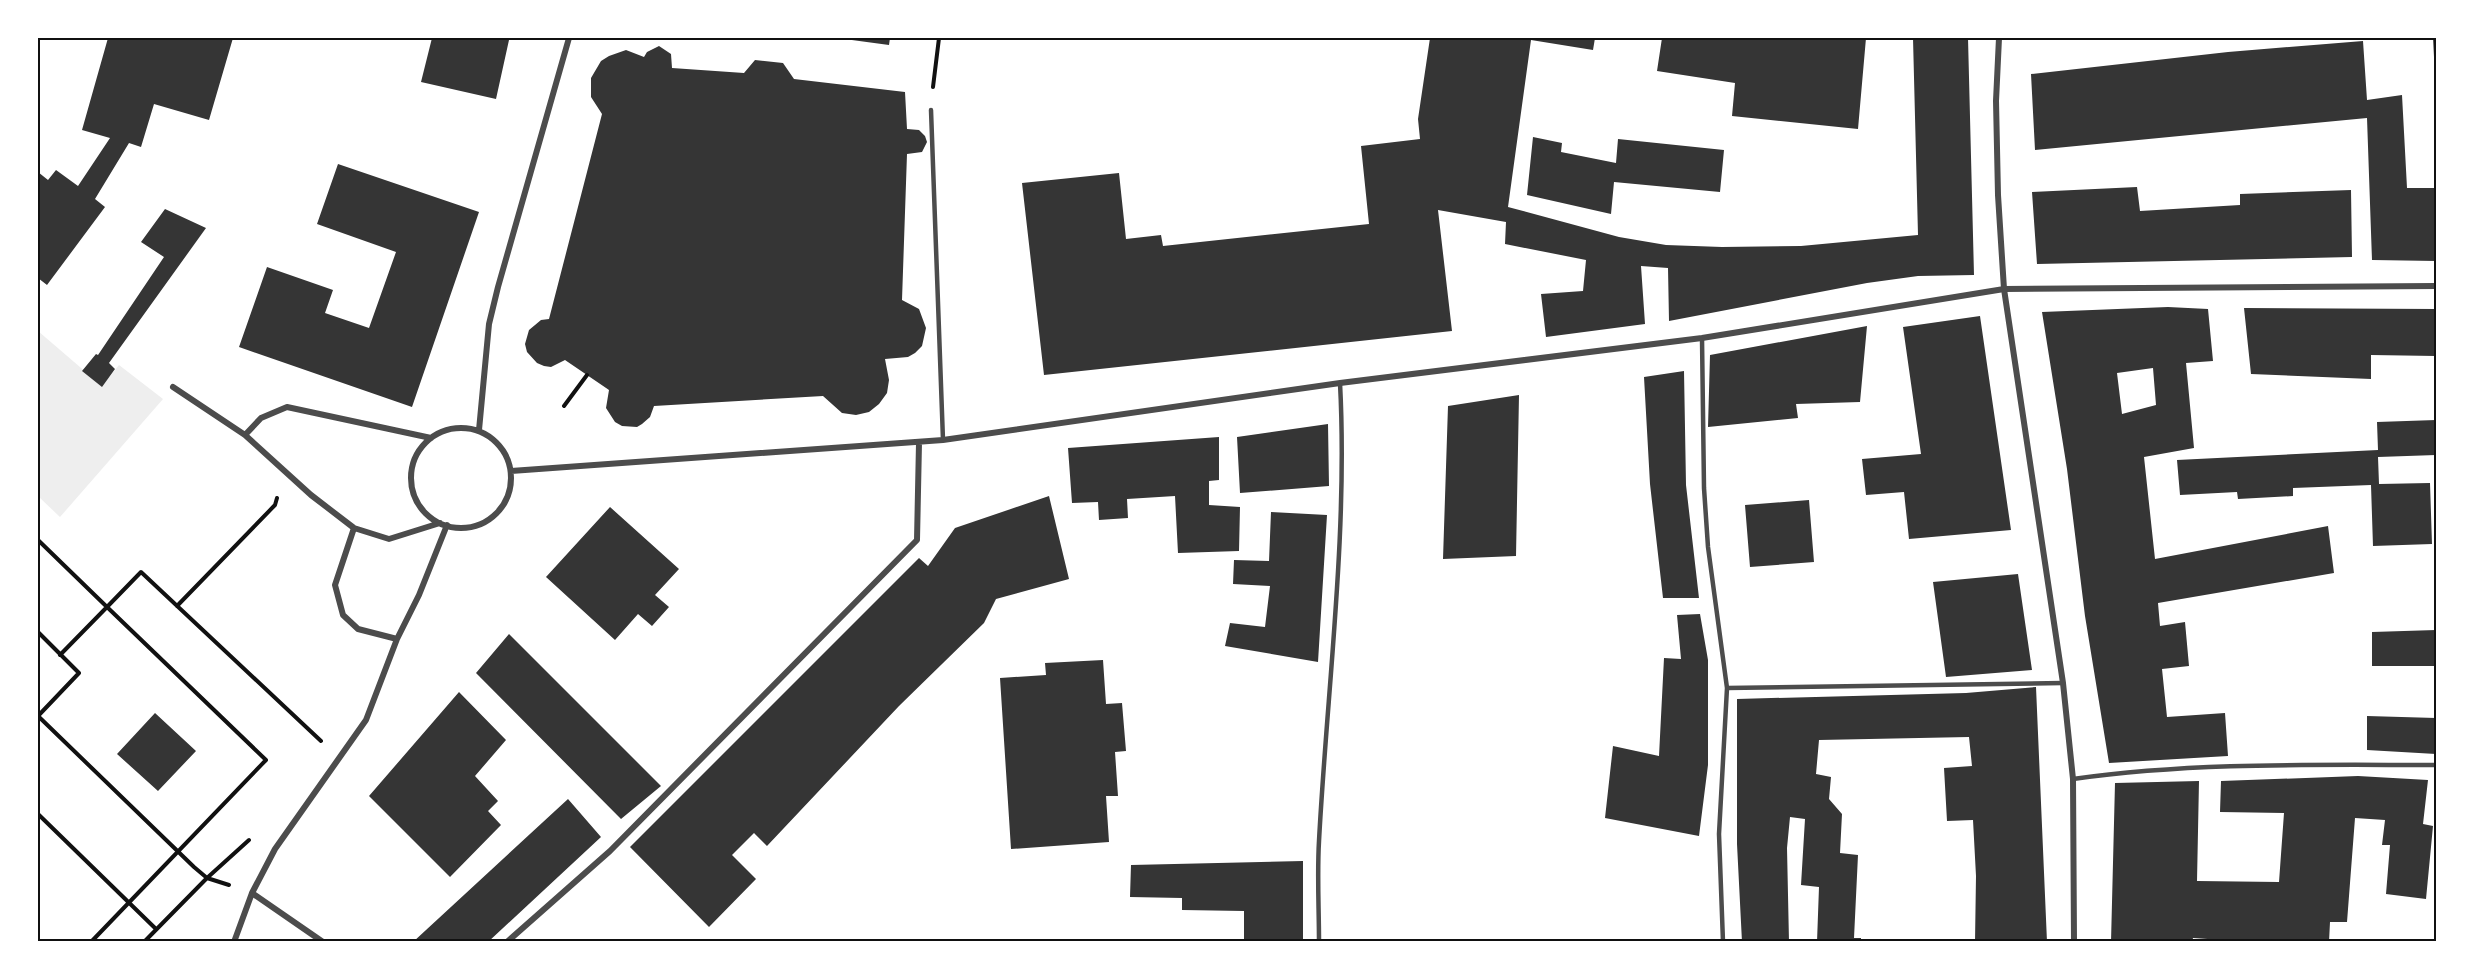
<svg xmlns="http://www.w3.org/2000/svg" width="2474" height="979" font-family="'Work Sans',sans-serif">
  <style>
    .green { fill: #eee }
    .building { fill: #353535; fill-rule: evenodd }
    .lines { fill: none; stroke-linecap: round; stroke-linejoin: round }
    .path { stroke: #111; stroke-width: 4 }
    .service { stroke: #4c4c4c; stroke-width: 4.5 }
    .minor { stroke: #4c4c4c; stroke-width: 6 }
    .neatline { fill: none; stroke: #111; stroke-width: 2 }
  </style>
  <rect width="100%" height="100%" fill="#fff"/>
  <path class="green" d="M38 331 102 386 119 365 163 399 60 517 38 496Z"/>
  <path class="building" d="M108 38H233L209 120 154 104 141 147 129 143 95 199 105 207 47 285 38 278V172L48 180 56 170 78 186 110 138 82 130Z
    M432 38 509 40 496 99 421 82Z
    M837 38H890L889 45Z
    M1430 38H1595L1593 50 1531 40 1508 207 1619 237 1666 245 1722 247 1801 246 1918 235 1913 38H1968L1974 275 1918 276 1867 283 1669 321 1668 268 1641 266 1645 324 1546 337 1541 294 1583 291 1586 260 1505 244 1506 222 1438 210 1452 331 1044 375 1022 183 1119 173 1126 239 1161 235 1163 246 1369 224 1361 146 1420 139 1418 119Z
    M1662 38H1866L1858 129 1732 116 1735 83 1657 71Z
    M2433 38H2436V76H2435Z
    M2363 41 2367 100 2402 95 2407 188H2436V261L2372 260 2367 118 2035 150 2031 74 2228 52Z
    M659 46 671 54 672 68 744 73 755 60 783 63 794 79 905 92 907 129 919 130 925 136 927 142 922 152 907 154 902 300 919 309 926 328 922 346 915 353 908 357 885 359 889 380 887 393 879 404 869 412 856 415 842 413 823 396 654 406 650 417 642 424 637 427 622 426 615 422 606 408 609 390 565 360 551 367 544 366 537 363 527 352 525 344 529 330 541 320 549 319 602 114 591 97V78L601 61 609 56 626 50 644 57 647 52Z
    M1533 137 1562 143 1561 152 1616 163 1618 139 1724 150 1720 192 1614 182 1611 214 1527 195Z
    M338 164 479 212 412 407 239 347 267 267 333 290 325 313 369 328 396 252 317 224Z
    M2137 187 2140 211 2240 205V194L2351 190 2352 257 2037 264 2032 192Z
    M165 209 206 228 109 363 115 369 102 387 82 371 96 354 98 355 164 257 141 242Z
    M2168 307 2208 309 2213 361 2186 363 2194 448 2144 457 2155 559 2328 526 2334 573 2158 603 2160 626 2185 622 2189 666 2162 669 2167 717 2225 713 2228 756 2109 763 2085 616 2067 469 2042 312ZM2153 368 2156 405 2122 414 2117 373Z
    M2244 308 2436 309V356L2371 355V379L2251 374Z
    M1980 316 2011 530 1909 539 1904 492 1866 495 1862 459 1921 454 1903 327Z
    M1867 326 1860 402 1796 404 1798 418 1708 427 1710 355Z
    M1684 371 1686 485 1699 598H1663L1650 484 1644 377Z
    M1519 395 1516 556 1443 559 1448 406Z
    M2436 420V455L2378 457 2379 484 2430 483 2432 544 2373 546 2371 485 2293 488V496L2238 499 2237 492 2180 495 2177 460 2378 450 2377 422Z
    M1328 424 1329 486 1240 493 1237 437Z
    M1219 437V480L1209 481V505L1240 507 1239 551 1178 553 1175 496 1127 499 1128 518 1099 520 1098 502 1072 503 1068 448Z
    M1049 496 1069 579 996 599 984 623 899 706 767 846 754 833 732 855 756 879 709 927 630 847 919 558 928 566 955 528Z
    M1809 500 1814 562 1750 567 1745 505Z
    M610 507 679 569 655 595 669 607 652 626 638 614 615 640 546 577Z
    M1271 512 1327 515 1318 662 1225 646 1230 623 1265 627 1270 586 1233 584 1234 560 1269 561Z
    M2018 574 2032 670 1946 677 1933 582Z
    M1700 614 1708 660V765L1699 836 1605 818 1613 746 1659 756 1664 658 1681 659 1677 615Z
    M2436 630V666H2372V632Z
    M509 634 661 786 621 819 476 673Z
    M1103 660 1106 704 1122 703 1126 751 1115 752 1118 796H1106L1109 842 1011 849 1000 678 1046 675 1045 663Z
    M2036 687 2047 942H1975L1976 876 1973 820 1947 821 1944 768 1972 766 1969 737 1819 740 1816 774 1831 777 1829 799 1842 814 1840 853 1858 855 1854 938H1861V942H1817L1819 887 1801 885 1805 819 1790 817 1787 848 1789 942H1742L1737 844V699L1966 693Z
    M459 692 506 740 475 776 498 801 488 811 501 825 450 877 369 796Z
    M155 713 196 751 158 791 117 754Z
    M2367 716 2436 718V754L2367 750Z
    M2358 776 2428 780 2423 824 2433 826 2426 899 2386 894 2390 845H2382L2385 820 2355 818 2347 922H2330L2329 942H2251L2193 938 2192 942H2111L2115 783 2199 781 2197 881 2279 882 2284 813 2220 812 2221 781Z
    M568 799 601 837 488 942H413Z
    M1303 861V942H1244V911L1182 910V898L1130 897 1131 865Z"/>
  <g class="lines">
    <path class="path" d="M933 87 939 38
      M564 406 587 375
      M38 540 107 607 141 572 321 741
      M177 606 275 505 277 498
      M38 632 79 673 38 716
      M60 655 107 607 266 760 91 942
      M38 716 194 867 207 878 229 885
      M38 814 156 929
      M144 942 207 878 249 840"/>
    <path class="service" d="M931 110 943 440
      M1702 338 1704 488 1708 547 1727 688 1719 834 1723 942
      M1727 688 2063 683
      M2073 779C2193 762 2315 765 2436 765
      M1319 942C1319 908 1317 875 1319 841 1327 690 1348 534 1340 383"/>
    <path class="minor" d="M1999 38 1996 101 1998 195 2004 289 2063 683 2073 779 2074 942
      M173 387 245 435 311 495 354 528 389 539 440 523
      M411 478a50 50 0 1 1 100 0a50 50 0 1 1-100 0Z
      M479 430 489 324 498 287 569 38
      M245 435 261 418 287 407 431 438
      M511 471 943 440 1340 383 1702 338 2004 289 2436 286
      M354 528 335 585 343 615 358 629 397 639
      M252 893 323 942
      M234 942 252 893 275 849 366 720 397 639 419 595 447 525
      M507 942 610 851 917 540 919 443"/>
  </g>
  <rect width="2474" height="979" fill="none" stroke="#ffffff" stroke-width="78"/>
  <rect x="39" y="39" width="2396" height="901" class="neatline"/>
</svg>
